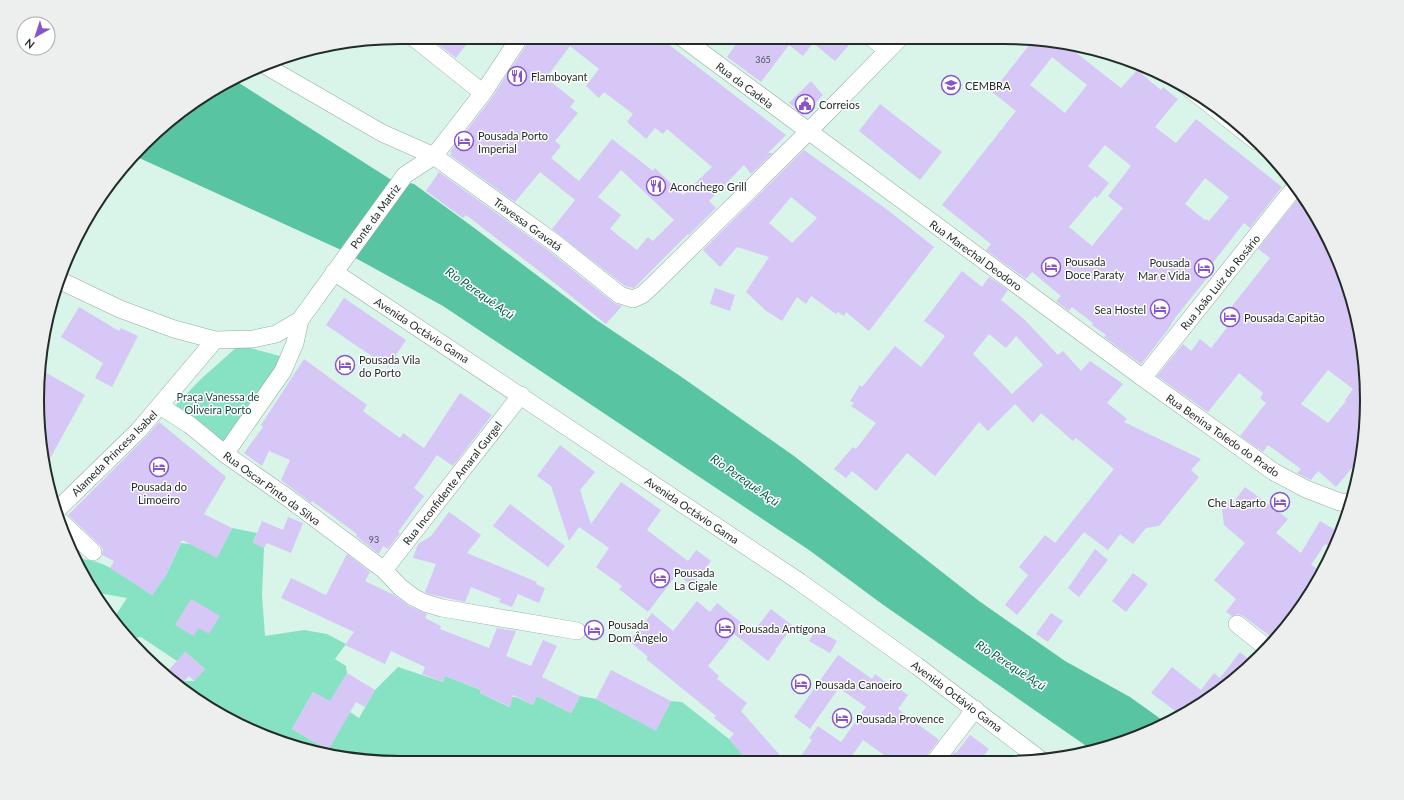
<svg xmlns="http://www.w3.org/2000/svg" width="1404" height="800" font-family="Lato,sans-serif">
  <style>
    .green { fill: #86e2c2 }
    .water { fill: #59c4a2 }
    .building { fill: #d7c7f6; fill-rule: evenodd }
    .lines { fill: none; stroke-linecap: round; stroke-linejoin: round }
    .minor-casing { stroke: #94ada3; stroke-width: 18 }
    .minor { stroke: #fff; stroke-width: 17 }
    .labels { text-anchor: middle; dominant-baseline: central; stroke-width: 3; stroke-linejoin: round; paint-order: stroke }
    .number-label { font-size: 9px; fill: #4f535c }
    .poi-label { font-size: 11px; fill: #222c28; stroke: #fff; text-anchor: start }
    .street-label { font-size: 11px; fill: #222c28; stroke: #fff }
    .park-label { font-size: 11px; fill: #1a483a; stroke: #fff }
    .water-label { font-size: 12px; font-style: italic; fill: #005d47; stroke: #fff }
    .rim { fill: none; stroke: #222c28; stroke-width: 2 }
  </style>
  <rect width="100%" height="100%" fill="#d9f4e9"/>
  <path class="green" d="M239 345 287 358 227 440H221L172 409 201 379Z
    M232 528 257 533 253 542 264 548 262 595 265 636 304 630 327 634 346 644 335 659 346 666 347 673 331 702 313 692 292 729 328 750 350 712 359 718 375 690 398 667 443 682 445 676 481 690 480 693 509 707 512 697H516L533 705 537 696 571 713 580 696 596 699 656 730 671 701 682 702 729 739 748 761 376 762 306 751 218 714 182 684 185 681H194L205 669 185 652 177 661 141 637 127 639 114 618 127 598 98 593 77 559C105 558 130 581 152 595L166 575 181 543 190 544 217 557Z"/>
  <path class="water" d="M236 81 390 179 414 184 473 227 595 319 683 378 794 456 979 601 1065 661 1130 697 1165 722 1121 744 1092 750 882 604 809 550 443 306 339 249 137 157 179 112Z"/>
  <path class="building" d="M429 37H472L456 58Z
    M530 37H659L786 135 768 153H773L751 174 744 165 709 201 716 208 689 235 688 234 634 288 625 286 552 229 575 200 540 172 515 202 450 155 452 153 450 152 491 99 528 43ZM570 46 599 69 586 86 599 98 604 92 633 114 627 122 646 139 655 128 663 134 667 129 712 167 683 195 655 168 653 171 612 139 579 181 551 158 561 146 555 141 578 113 570 107 575 101 546 78ZM621 170 674 220 653 241 648 237 637 250 610 229 621 215 598 197Z
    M741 37H796L855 38 835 61 813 43 803 56 789 45 761 82 727 57Z
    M1034 39 1065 44 1121 88 1137 70 1161 90 1163 87 1178 99 1155 127 1176 143 1196 119 1282 187 1250 228 1244 223 1211 265 1215 268 1175 318 1167 331 1141 364 1104 337 1106 335 1092 325 1093 323 1072 307 1069 311 1056 301 1061 296 1032 272 1026 279 986 250 991 244 942 205 1016 111 992 92ZM1052 57 1087 85 1065 113 1030 85ZM1105 145 1131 166 1108 196 1123 208 1092 246 1069 227 1095 196 1097 198 1109 183 1088 166ZM1205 178 1229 197 1209 221 1206 219 1205 220 1185 204Z
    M811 81 823 95 805 114 789 103Z
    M880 104 942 152 920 180 859 131Z
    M804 150 889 211 934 247 869 331 846 312 844 316 838 312 836 314 811 296 806 304 797 297 782 321 765 310 746 292 769 257 737 247 720 267 703 250ZM791 197 817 218 792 243 769 223Z
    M439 172 549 251 614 303 622 306 606 324 547 277 466 215 463 218 426 191Z
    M1300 196 1305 200 1330 240 1355 306 1366 376 1364 448 1362 456 1336 487 1318 471 1311 480 1297 473 1301 469 1268 445 1263 452 1240 436 1266 403 1260 398 1263 393 1239 373 1208 412 1157 376 1183 344 1191 351 1200 339 1211 348 1236 316 1229 310 1270 258 1258 249ZM1328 370 1353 389 1345 400 1346 401 1328 423 1301 404Z
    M962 271 982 287 989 277 1008 290 1001 300 1024 319 1058 355 1063 351 1081 371 1090 361 1123 384 1107 403 1127 419 1124 422 1201 459 1191 470 1199 477 1159 526 1146 528 1133 544 1120 534 1108 550 1084 532 1017 615 1005 605 1028 575 1019 567 1045 535 1055 543 1114 469 1076 438 1073 441 1041 413 1033 423 1015 404 988 431 979 422 935 476 907 453 876 491 852 471 846 478 834 469 853 447 856 449 876 423 851 406 854 403 850 401 860 385 862 387 895 346 921 367 945 336 924 321ZM989 334 1006 348 1016 336 1043 365 1012 394 973 354Z
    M715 288 735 295 730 311 710 304Z
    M344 298 406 340 388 367 326 325Z
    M79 307 119 331 121 328 138 336 112 387 95 378 103 363 61 337Z
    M304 359 367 405 363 411 400 438 403 433 424 448 460 393 492 415 453 466 437 455 414 488 424 496 398 532 400 533 388 549 383 546 379 554 356 536 357 534 312 501 311 503 281 480 290 460 269 451 262 466 244 453 263 427 261 425Z
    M43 371 85 395 47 464 38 424Z
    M159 422 226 477 204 514 232 528 217 558 182 540 166 575 152 595 110 568 114 561 102 555 103 549 100 545 68 515 146 437Z
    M560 445 595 472 580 490 591 524 621 482 661 510 647 530 688 561 696 550 711 561 692 586 677 574 648 612 619 589 622 586 596 567 609 548 579 527 569 541 551 486 537 476Z
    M1245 487 1288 519 1276 533 1301 553 1320 521 1340 533 1333 549 1325 544 1311 565 1322 572 1306 596 1307 597 1274 639 1243 616 1238 614 1232 616 1226 612 1236 599 1214 580 1245 543 1224 525 1222 510 1229 500 1233 503Z
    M510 504 565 546 548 567 493 526Z
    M449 512 481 535 467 553 537 582 536 584 545 588 539 603 518 594 512 607 499 602 501 599 471 587 465 602 429 594 425 592 436 564 413 558 418 544 431 536Z
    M288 517 303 523 291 553 267 543 264 548 253 543 262 521 283 530Z
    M1095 549 1108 560 1079 597 1068 588Z
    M347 554 370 572 365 581 394 595 409 606 427 614 425 618 441 626 440 629 489 648 497 628 516 631 506 656 531 666 543 640 557 646 542 677 580 696 571 713 537 696 533 705 513 695 510 707 480 693 481 690 445 676 443 682 422 674 425 667 391 651 385 664 345 645 354 632 281 598 291 578 326 595Z
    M1133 573 1148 584 1126 612 1112 601Z
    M191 599 220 616 209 634 198 628 194 636 175 625Z
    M697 601 710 612 717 603 753 632 771 609 793 626 775 650 776 651 768 661 734 634 708 666 719 676 717 679 747 703 741 711 785 761H748L729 739 734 734 714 718 716 716 646 659 648 657 629 641 652 613 673 631Z
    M1051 613 1063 621 1048 642 1036 634Z
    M816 629 837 641 830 653 809 641Z
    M185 652 205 669 194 681 189 676 182 684 167 672Z
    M1240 652 1253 663 1205 702 1185 712 1188 708 1184 706 1178 713 1151 693 1172 667 1201 690 1214 673 1220 678Z
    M838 655 872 679 875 674 889 685 891 683 908 695 898 709 939 740 928 754 926 760H891L863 740 848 761H798L812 740 809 738 818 726 841 742 866 707 839 688 810 729 794 717Z
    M611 670 671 701 656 731 596 699Z
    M347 673 375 690 365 707 356 702 328 750 292 729 313 692 330 701Z
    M970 735 989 749 980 760H948L955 752 956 753Z"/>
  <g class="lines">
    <g class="minor-casing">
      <path id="minor" d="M413 37 483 93
        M681 37 1143 378 1274 472 1306 489 1340 502 1351 503
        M872 38 887 50
        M266 66 382 133 434 156 555 243 620 295 633 299 642 295 652 286 808 132 900 38
        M1185 85 1256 141
        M334 272 800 582 917 666 1041 760
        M61 281 120 309 174 329 215 340 253 339 276 334 300 320
        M1143 378 1296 186
        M160 406 190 425 225 454 288 498 384 570 400 587 413 597 425 603 442 608 577 631
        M225 454 283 371 295 343 300 320 405 175 434 156 483 93 520 37
        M58 509 139 430 215 340
        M61 522 93 552
        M384 570 521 395
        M1237 624 1267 648
        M936 760 975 709"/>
    </g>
    <use href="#minor" class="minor"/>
  </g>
  <defs>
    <g id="restaurant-ring" transform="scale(1)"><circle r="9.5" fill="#fff" stroke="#8854cc" stroke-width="1.5"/><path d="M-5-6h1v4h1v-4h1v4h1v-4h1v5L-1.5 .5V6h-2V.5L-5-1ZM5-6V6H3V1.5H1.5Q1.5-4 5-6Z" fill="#8854cc"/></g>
    <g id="school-ring" transform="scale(1)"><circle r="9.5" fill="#fff" stroke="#8854cc" stroke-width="1.5"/><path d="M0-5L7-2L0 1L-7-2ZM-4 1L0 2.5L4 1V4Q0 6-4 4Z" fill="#8854cc"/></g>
    <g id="civic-ring" transform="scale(1)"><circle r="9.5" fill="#fff" stroke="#8854cc" stroke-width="1.5"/><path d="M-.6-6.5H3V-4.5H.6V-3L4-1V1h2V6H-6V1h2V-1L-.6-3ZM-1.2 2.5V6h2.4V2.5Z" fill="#8854cc"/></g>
    <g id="hotel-ring" transform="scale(1)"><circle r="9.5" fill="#fff" stroke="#8854cc" stroke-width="1.5"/><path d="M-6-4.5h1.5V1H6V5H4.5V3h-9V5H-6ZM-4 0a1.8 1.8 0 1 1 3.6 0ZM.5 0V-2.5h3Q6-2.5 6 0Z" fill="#8854cc"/></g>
  </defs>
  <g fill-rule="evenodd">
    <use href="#restaurant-ring" x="517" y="76"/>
    <use href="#school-ring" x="951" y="85"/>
    <use href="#civic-ring" x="805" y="104"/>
    <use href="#hotel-ring" x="464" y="141"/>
    <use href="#restaurant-ring" x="656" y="186"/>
    <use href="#hotel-ring" x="1051" y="267"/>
    <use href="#hotel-ring" x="1204" y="268"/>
    <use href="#hotel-ring" x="1160" y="309"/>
    <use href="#hotel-ring" x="1230" y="317"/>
    <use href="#hotel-ring" x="345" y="365"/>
    <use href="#hotel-ring" x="159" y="467"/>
    <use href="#hotel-ring" x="1280" y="502"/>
    <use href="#hotel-ring" x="660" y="578"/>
    <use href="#hotel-ring" x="725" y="628"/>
    <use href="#hotel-ring" x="594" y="630"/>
    <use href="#hotel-ring" x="801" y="684"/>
    <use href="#hotel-ring" x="842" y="718"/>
  </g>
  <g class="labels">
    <g class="number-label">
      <text x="763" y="59">365</text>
      <text x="374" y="539">93</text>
    </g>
    <g class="poi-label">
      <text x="531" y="76">Flamboyant</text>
      <text x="965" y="85">CEMBRA</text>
      <text x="819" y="104">Correios</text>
      <text x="478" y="135">Pousada Porto<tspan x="478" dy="13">Imperial</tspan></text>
      <text x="670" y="186">Aconchego Grill</text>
      <text x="1065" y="261">Pousada<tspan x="1065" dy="13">Doce Paraty</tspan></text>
      <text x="1190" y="262" text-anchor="end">Pousada<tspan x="1190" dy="13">Mar e Vida</tspan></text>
      <text x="1146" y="309" text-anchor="end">Sea Hostel</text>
      <text x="1244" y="317">Pousada Capitão</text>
      <text x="359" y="359">Pousada Vila<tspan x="359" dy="13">do Porto</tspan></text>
      <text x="159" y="486" text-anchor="middle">Pousada do<tspan x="159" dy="13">Limoeiro</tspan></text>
      <text x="1266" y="502" text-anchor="end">Che Lagarto</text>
      <text x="674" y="572">Pousada<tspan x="674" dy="13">La Cigale</tspan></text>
      <text x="608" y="624">Pousada<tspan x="608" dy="13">Dom Ângelo</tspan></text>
      <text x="739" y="628">Pousada Antígona</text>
      <text x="815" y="684">Pousada Canoeiro</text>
      <text x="856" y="718">Pousada Provence</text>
    </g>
    <g class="street-label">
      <text transform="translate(745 85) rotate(37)">Rua da Cadeia</text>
      <text transform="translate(375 216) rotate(-54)">Ponte da Matriz</text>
      <text transform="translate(528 224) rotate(36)">Travessa Gravatá</text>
      <text transform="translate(976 255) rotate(36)">Rua Marechal Deodoro</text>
      <text transform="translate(1220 282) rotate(-51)">Rua João Luiz do Rosário</text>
      <text transform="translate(422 330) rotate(33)">Avenida Octávio Gama</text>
      <text transform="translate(1223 435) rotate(35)">Rua Benina Toledo do Prado</text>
      <text transform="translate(114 453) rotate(-45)">Alameda Princesa Isabel</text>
      <text transform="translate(452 483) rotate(-52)">Rua Inconfidente Amaral Gurgel</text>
      <text transform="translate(272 488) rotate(36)">Rua Oscar Pinto da Silva</text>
      <text transform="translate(692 510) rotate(34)">Avenida Octávio Gama</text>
      <text transform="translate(957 696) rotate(37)">Avenida Octávio Gama</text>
    </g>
    <g class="park-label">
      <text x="218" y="396">Praça Vanessa de<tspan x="218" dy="13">Oliveira Porto</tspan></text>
    </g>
    <g class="water-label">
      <text transform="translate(480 293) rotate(35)">Rio Perequê Açú</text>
      <text transform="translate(745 480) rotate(35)">Rio Perequê Açú</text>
      <text transform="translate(1011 665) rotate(33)">Rio Perequê Açú</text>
    </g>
  </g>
  <path d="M0 0H1404V800H0ZM400 44H1004A356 356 0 0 1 1360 400V400A356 356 0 0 1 1004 756H400A356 356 0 0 1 44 400V400A356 356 0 0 1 400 44Z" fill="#edeeee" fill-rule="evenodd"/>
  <path class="rim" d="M400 44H1004A356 356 0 0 1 1360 400V400A356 356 0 0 1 1004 756H400A356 356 0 0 1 44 400V400A356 356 0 0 1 400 44Z"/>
  <g transform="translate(36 36) rotate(219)"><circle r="19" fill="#ffffff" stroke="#a7aba9"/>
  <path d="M0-3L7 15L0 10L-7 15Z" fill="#8854cc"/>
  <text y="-6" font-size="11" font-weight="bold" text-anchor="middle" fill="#222c28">N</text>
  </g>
</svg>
